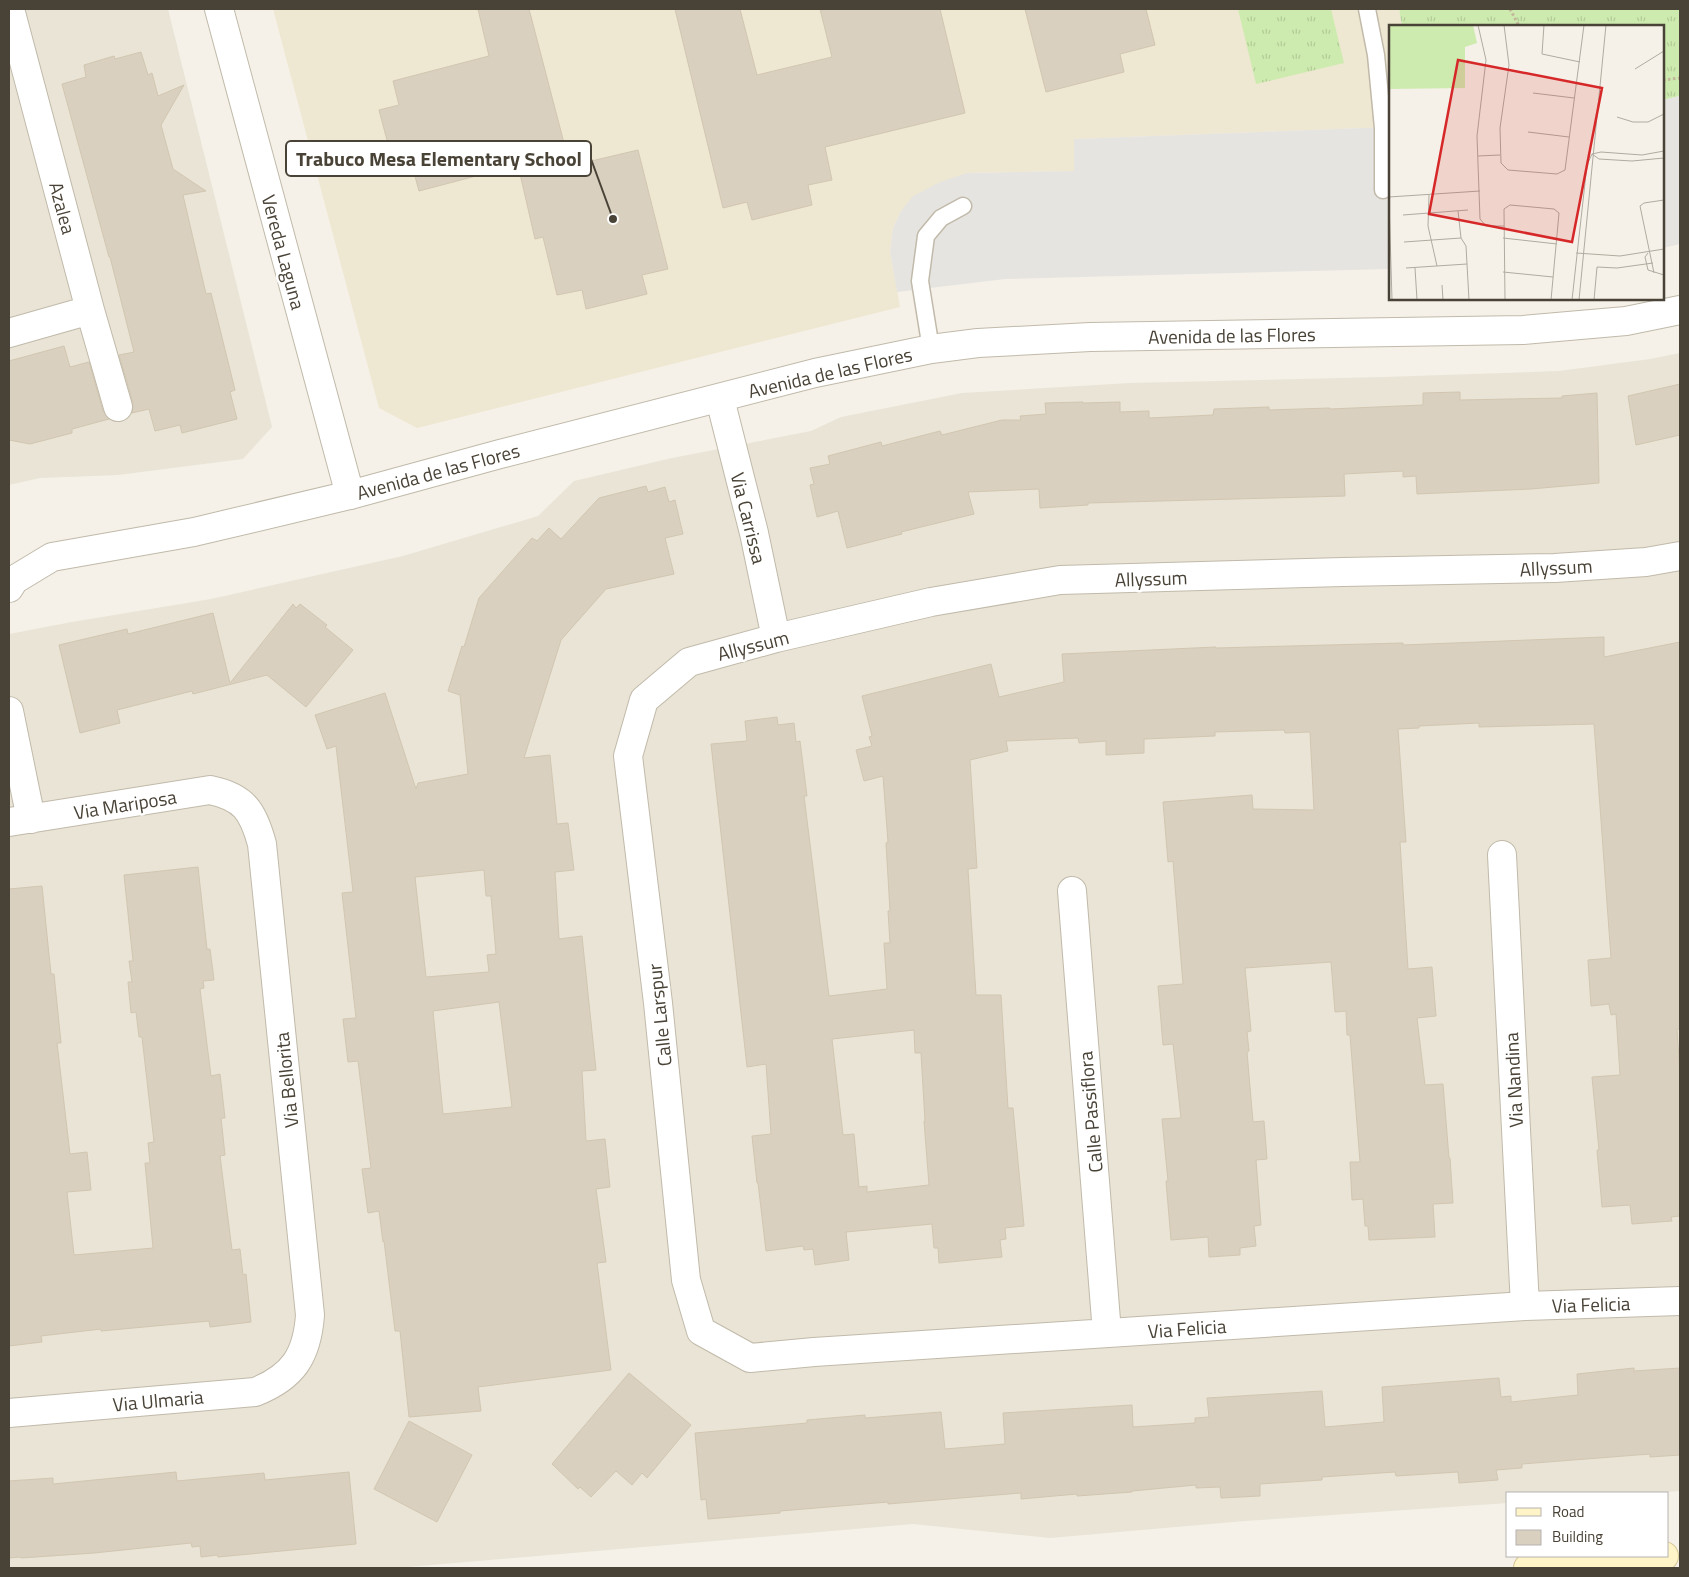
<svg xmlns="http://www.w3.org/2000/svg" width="1689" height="1577" font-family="'Titillium Web',sans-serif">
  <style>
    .residential { fill: #e9e4d6 }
    .education { fill: #eee7d1 }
    .grass { fill: url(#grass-tufts) }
    .parking { fill: #e6e4e0 }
    .building { fill: #dad0c0; stroke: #d2c6b0; fill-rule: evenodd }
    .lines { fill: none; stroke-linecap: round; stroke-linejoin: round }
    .service-casing { stroke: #c1baaa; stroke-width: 19 }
    .minor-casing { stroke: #c1baaa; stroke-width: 30 }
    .tertiary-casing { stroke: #c1baaa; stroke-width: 30 }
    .secondary-casing { stroke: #d7c796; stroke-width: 30 }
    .path { stroke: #c3b69a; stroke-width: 3; stroke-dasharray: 2.5 2.5; stroke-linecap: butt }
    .service { stroke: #fff; stroke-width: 16 }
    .minor { stroke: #fff; stroke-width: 28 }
    .tertiary { stroke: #fff; stroke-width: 28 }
    .secondary { stroke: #fff3c8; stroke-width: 28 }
    .labels { text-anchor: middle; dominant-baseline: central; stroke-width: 5; stroke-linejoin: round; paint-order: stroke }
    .street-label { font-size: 19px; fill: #494236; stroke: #fff }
    .inset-road { fill: none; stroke: #b0aba1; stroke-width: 1 }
    .view { fill: #d62828; fill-opacity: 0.15; stroke: #d62828; stroke-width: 2.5 }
    .inset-edge { fill: none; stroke: #494236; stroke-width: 2.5 }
    .leader { fill: none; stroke: #494236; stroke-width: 2 }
    .callout-dot { fill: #494236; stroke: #fff; stroke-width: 2 }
    .callout { fill: #fff; stroke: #494236; stroke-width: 2 }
    .callout-label { font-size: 20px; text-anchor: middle; font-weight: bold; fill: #494236 }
  </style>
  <defs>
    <pattern id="grass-tufts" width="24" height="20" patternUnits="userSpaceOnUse" patternTransform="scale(1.25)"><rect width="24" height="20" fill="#ceebaf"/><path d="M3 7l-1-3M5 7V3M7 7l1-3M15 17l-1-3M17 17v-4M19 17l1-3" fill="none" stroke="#b2cb97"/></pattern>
  </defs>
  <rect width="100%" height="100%" fill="#f5f1e8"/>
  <path class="residential" d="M9 9H168L272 427 243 459 118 475 40 478 9 485Z
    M1680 353V1491L1651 1493H1508V1503L1245 1521 1050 1538 913 1524 397 1568H9V634L72 622 211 599 403 556 538 516 574 481 672 458 811 431 841 417 962 393 1130 383 1383 377 1559 371 1650 359Z"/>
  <path class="education" d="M273 9H1399L1402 26H1390V127L1074 139 1075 171 967 173 901 211 893 228 890 251 900 307 417 428 379 408Z"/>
  <path class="grass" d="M1238 9H1331L1344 63 1256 84Z
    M1399 9H1680V96L1663 100V26H1402Z"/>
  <path class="parking" d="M1680 96V244L1663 248V100Z
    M1390 127V269L1005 279 897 292 890 251 893 228 901 211 913 196 940 182 967 173 1074 171V139Z"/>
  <path class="building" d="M478 9H529L570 166 638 150 668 269 642 275 647 294 586 309 582 290 557 295 543 237 535 239 518 165 419 191 412 165 395 170 379 110 399 105 393 81 489 56Z
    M675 9H740L757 75 832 57 820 9H940L965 113 825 147 832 180 808 185 812 205 752 220 747 202 723 208Z
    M1025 9H1146L1155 45 1120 54 1124 72 1046 92Z
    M141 52 148 75 152 73 158 96 184 85 161 125 173 169 206 191 183 195 206 294 211 293 235 390 230 392 237 419 182 433 180 425 155 431 149 409 132 413 133 403 119 355 134 352 110 257H109L62 84 86 77 84 65 114 56 115 59Z
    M64 346 70 367 89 362 103 411 109 419 72 429V433L30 444 9 440V361Z
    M1680 384V435L1636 445 1628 396Z
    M1460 392V400L1562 398V396L1597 393 1599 483 1531 489 1417 494 1416 476 1403 477V471L1344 474 1345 496 1088 503V505L1040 508 1039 489 968 492 974 514 901 532 902 534 847 548 838 511 817 517 810 485 814 484 810 468 830 464 828 456 881 442 882 446 940 431 942 435 1002 420H1021L1020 416 1046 414 1045 403 1083 402V403L1120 402V412L1149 411V418L1213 415 1214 409 1269 407V410L1330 408V409L1423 405V393Z
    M646 486 648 492 665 487 669 502 675 500 683 534 665 538 674 574 606 589 561 640 524 758 550 755 557 824 568 823 574 870 555 872 559 939 582 936 596 1070 582 1071 586 1141 605 1139 610 1187 596 1189 606 1262 597 1263 611 1370 478 1387 481 1411 409 1417 400 1331H395L384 1241 383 1242 379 1211 368 1213 362 1169 371 1168 358 1061 348 1062 343 1019 356 1018 342 893 353 892 336 746 327 749 315 715 385 693 416 789 418 783 468 774 460 695 448 691 462 646 464 647 479 598 532 538 537 541 549 528 561 539 599 498ZM484 870 486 896H491L496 954 487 955 489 972 426 977 415 877ZM499 1002 512 1107 443 1114 433 1011Z
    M293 604 296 608 300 604 327 625 325 627 353 650 306 707 267 675 193 694 192 691 117 710 120 723 80 733 59 645 127 629 128 634 213 613 230 683Z
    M1604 637V657L1680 642V1029H1677L1680 1073V1216L1671 1217 1672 1221 1632 1224 1630 1205 1602 1207 1597 1150H1599L1592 1077 1620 1075 1616 1014 1611 1015 1609 1004 1591 1006 1588 960 1611 958 1594 724 1479 727V723L1419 726V728L1398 729 1406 842H1400L1408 969 1432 967 1436 1016 1417 1018 1425 1085 1443 1084 1449 1158H1450L1453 1203 1433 1204 1435 1237 1369 1240 1368 1226H1365L1363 1199 1352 1200 1350 1162H1360L1350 1035H1347L1346 1011 1335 1012 1331 962 1245 968 1251 1031 1247 1032 1249 1051 1247 1052 1253 1122 1264 1121 1267 1159 1256 1160 1261 1225 1254 1226 1256 1246 1240 1248V1255L1209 1257 1208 1237 1171 1240 1166 1181H1168L1162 1119 1181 1118 1173 1044 1163 1045 1158 986 1183 984 1173 861 1168 862 1163 802 1252 795 1253 809 1314 810 1310 732 1285 733 1284 730 1215 732V736L1144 739V753L1106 755V741L1079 743 1078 738 1006 741 1008 751 970 760 977 868 968 869 976 995H1001L1008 1108H1013L1024 1226 1005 1228 1006 1239 1000 1240 1002 1257 939 1263 938 1248H934L932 1224 846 1232 849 1260 815 1265 813 1249 804 1250 803 1246 766 1251 758 1183H757L752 1136 771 1134 766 1064 747 1067 711 744 747 741 745 721 777 717 778 725 794 723 796 742 800 741 807 796H804L829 996 887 989 884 943H890L888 911H890L886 843 888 842 883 776 864 781 856 750 872 746 869 737 872 736 862 696 991 664 999 697 1064 682 1062 654 1216 647V648L1403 643V645ZM914 1030 915 1053H921L925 1121H924L929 1185 867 1192V1186L859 1187 854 1134 843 1135 832 1039Z
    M198 867 207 949H210L214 980 203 981 204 988 200 989 211 1076 220 1074 225 1118H221L225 1155 220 1156 232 1250 240 1249 243 1275 246 1274 251 1322 210 1327 209 1321 101 1331V1329L41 1336 42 1342 9 1346V889L42 886 51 974H54L61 1043H57L70 1154 87 1152 91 1190 67 1192 74 1255 153 1248 145 1163H150L148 1143 154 1142 142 1037H139L136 1012 131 1013 128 982H132L129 961H133L124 875Z
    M1634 1368V1371L1680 1368V1455L1650 1457V1454L1522 1464V1468L1496 1470 1498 1480 1459 1483 1458 1472 1396 1476 1395 1472 1322 1477V1480L1260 1484V1496L1221 1498 1220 1487 1196 1488V1485L1132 1491V1492L1077 1496V1494L1021 1499V1493L888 1504V1502L780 1511V1513L708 1519 706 1499 701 1500 695 1433 807 1423V1420L865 1415V1418L941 1412 945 1449 1005 1444 1003 1413 1132 1405 1133 1427 1195 1423V1418L1209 1417 1207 1398 1322 1391 1325 1427 1384 1422 1382 1387 1499 1378 1501 1397 1511 1396V1402L1578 1395 1577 1374Z
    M629 1373 691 1425 647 1478 642 1473 632 1485 616 1471 591 1497 580 1487 578 1489 552 1464Z
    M409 1421 472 1455 437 1522 374 1489Z
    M176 1472 177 1481 264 1473 265 1480 349 1472 356 1544 218 1557 217 1555 201 1557 200 1546 192 1547 191 1543 94 1553 21 1558 20 1557 9 1558V1481L53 1478V1484Z"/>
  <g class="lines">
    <g class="service-casing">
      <path id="service" d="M1367 9 1376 55 1383 128V190
        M931 349 920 281 926 236 941 218 963 206"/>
    </g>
    <g class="minor-casing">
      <path id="minor" d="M10 9 90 310 118 407
        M9 333 90 310
        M720 399 754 533 776 638
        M1680 556 1646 562 1555 568 1343 572 1060 580 931 602 776 638 689 662 644 700 628 756 658 1003 686 1280 701 1331 750 1358 814 1352 1525 1306 1680 1301
        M9 588 14 580 52 557 194 532 350 495
        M9 711 31 819
        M9 822 210 790C244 797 253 811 262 844L310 1315C307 1356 293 1377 255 1392L9 1413
        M1502 855 1525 1306
        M1072 891 1107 1333"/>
    </g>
    <g class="tertiary-casing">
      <path id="tertiary" d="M219 9 350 495 500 454 815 373 931 349 978 343 1090 337 1523 330 1626 321 1680 310"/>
    </g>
    <g class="secondary-casing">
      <path id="secondary" d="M1528 1568 1664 1556"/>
    </g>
    <path class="path" d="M1510 9 1519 26
      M1663 80 1680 78"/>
    <use href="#service" class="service"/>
    <use href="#minor" class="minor"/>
    <use href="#tertiary" class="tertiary"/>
    <use href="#secondary" class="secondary"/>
  </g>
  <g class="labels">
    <g class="street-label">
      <text transform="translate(63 208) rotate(75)">Azalea</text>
      <text transform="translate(284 252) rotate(75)">Vereda Laguna</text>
      <text transform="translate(1232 335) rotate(-1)">Avenida de las Flores</text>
      <text transform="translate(830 372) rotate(-13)">Avenida de las Flores</text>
      <text transform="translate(438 471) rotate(-15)">Avenida de las Flores</text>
      <text transform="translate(749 518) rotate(76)">Via Carrissa</text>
      <text transform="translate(1556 567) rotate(-3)">Allyssum</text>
      <text transform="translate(1151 578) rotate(-2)">Allyssum</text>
      <text transform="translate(753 645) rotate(-14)">Allyssum</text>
      <text transform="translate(125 804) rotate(-9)">Via Mariposa</text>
      <text transform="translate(659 1015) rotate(-96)">Calle Larspur</text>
      <text transform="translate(286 1080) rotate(-96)">Via Bellorita</text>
      <text transform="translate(1513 1080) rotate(-93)">Via Nandina</text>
      <text transform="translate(1090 1112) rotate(-95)">Calle Passiflora</text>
      <text transform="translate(1591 1304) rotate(-2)">Via Felicia</text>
      <text transform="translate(1187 1328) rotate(-4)">Via Felicia</text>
      <text transform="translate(158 1400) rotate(-5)">Via Ulmaria</text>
    </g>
  </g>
  <g transform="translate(1389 25)">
    <rect width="275" height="275" fill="#f5f1e8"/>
    <path d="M84 0 88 18 76 22V63L0 64V1Z" fill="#ceebaf"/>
    <path d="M5 0H42L40 18 24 35 6 39Z" fill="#ceebaf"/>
    <path class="inset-road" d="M89 0 97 35 88 111 91 194 97 201H115M115 0 120 40 111 103 112 138 119 145 168 149 176 145 195 0M155 0 153 29 191 37M246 44 275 26M144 68 185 73M228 92 244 97H259L275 89M139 107 180 112M203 129 210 134 243 136 275 133M203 129 212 127 253 130 275 126M89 131 111 130M40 170 39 201 48 241M0 172 91 166M0 175 3 275M69 186 72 213 77 221 80 275M14 190 79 185M114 213 168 219M15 217 72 213M187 228 231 231 275 224M259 228 256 232 259 245 275 250M17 243 78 239M26 243 28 275M114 247 164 252M265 248 251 181 255 178 275 175M53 260 54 275M116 275 115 184 121 180 165 184 170 188 162 275M183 275 198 140 203 129M190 275 217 0M205 275 208 242 228 243 264 238"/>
    <path class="view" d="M69 35 213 63 183 217 40 189Z"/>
    <rect width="275" height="275" class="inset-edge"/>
  </g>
  <path class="leader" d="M613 219L591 159"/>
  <circle class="callout-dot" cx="613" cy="219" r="5"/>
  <rect class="callout" x="286" y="141" width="305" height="35" rx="5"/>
  <g class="callout-label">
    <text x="439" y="166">Trabuco Mesa Elementary School</text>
  </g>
  <rect width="1689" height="1577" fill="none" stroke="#494236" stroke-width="20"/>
  <rect x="1506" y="1492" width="162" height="65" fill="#ffffff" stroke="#b6b3af"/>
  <rect x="1516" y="1508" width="25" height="8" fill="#fff3c8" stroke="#b6b3af"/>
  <text x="1552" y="1517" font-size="15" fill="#494236">Road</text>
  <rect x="1516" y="1530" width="25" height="15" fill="#dad0c0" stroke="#b6b3af"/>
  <text x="1552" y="1542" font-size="15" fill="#494236">Building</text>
</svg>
